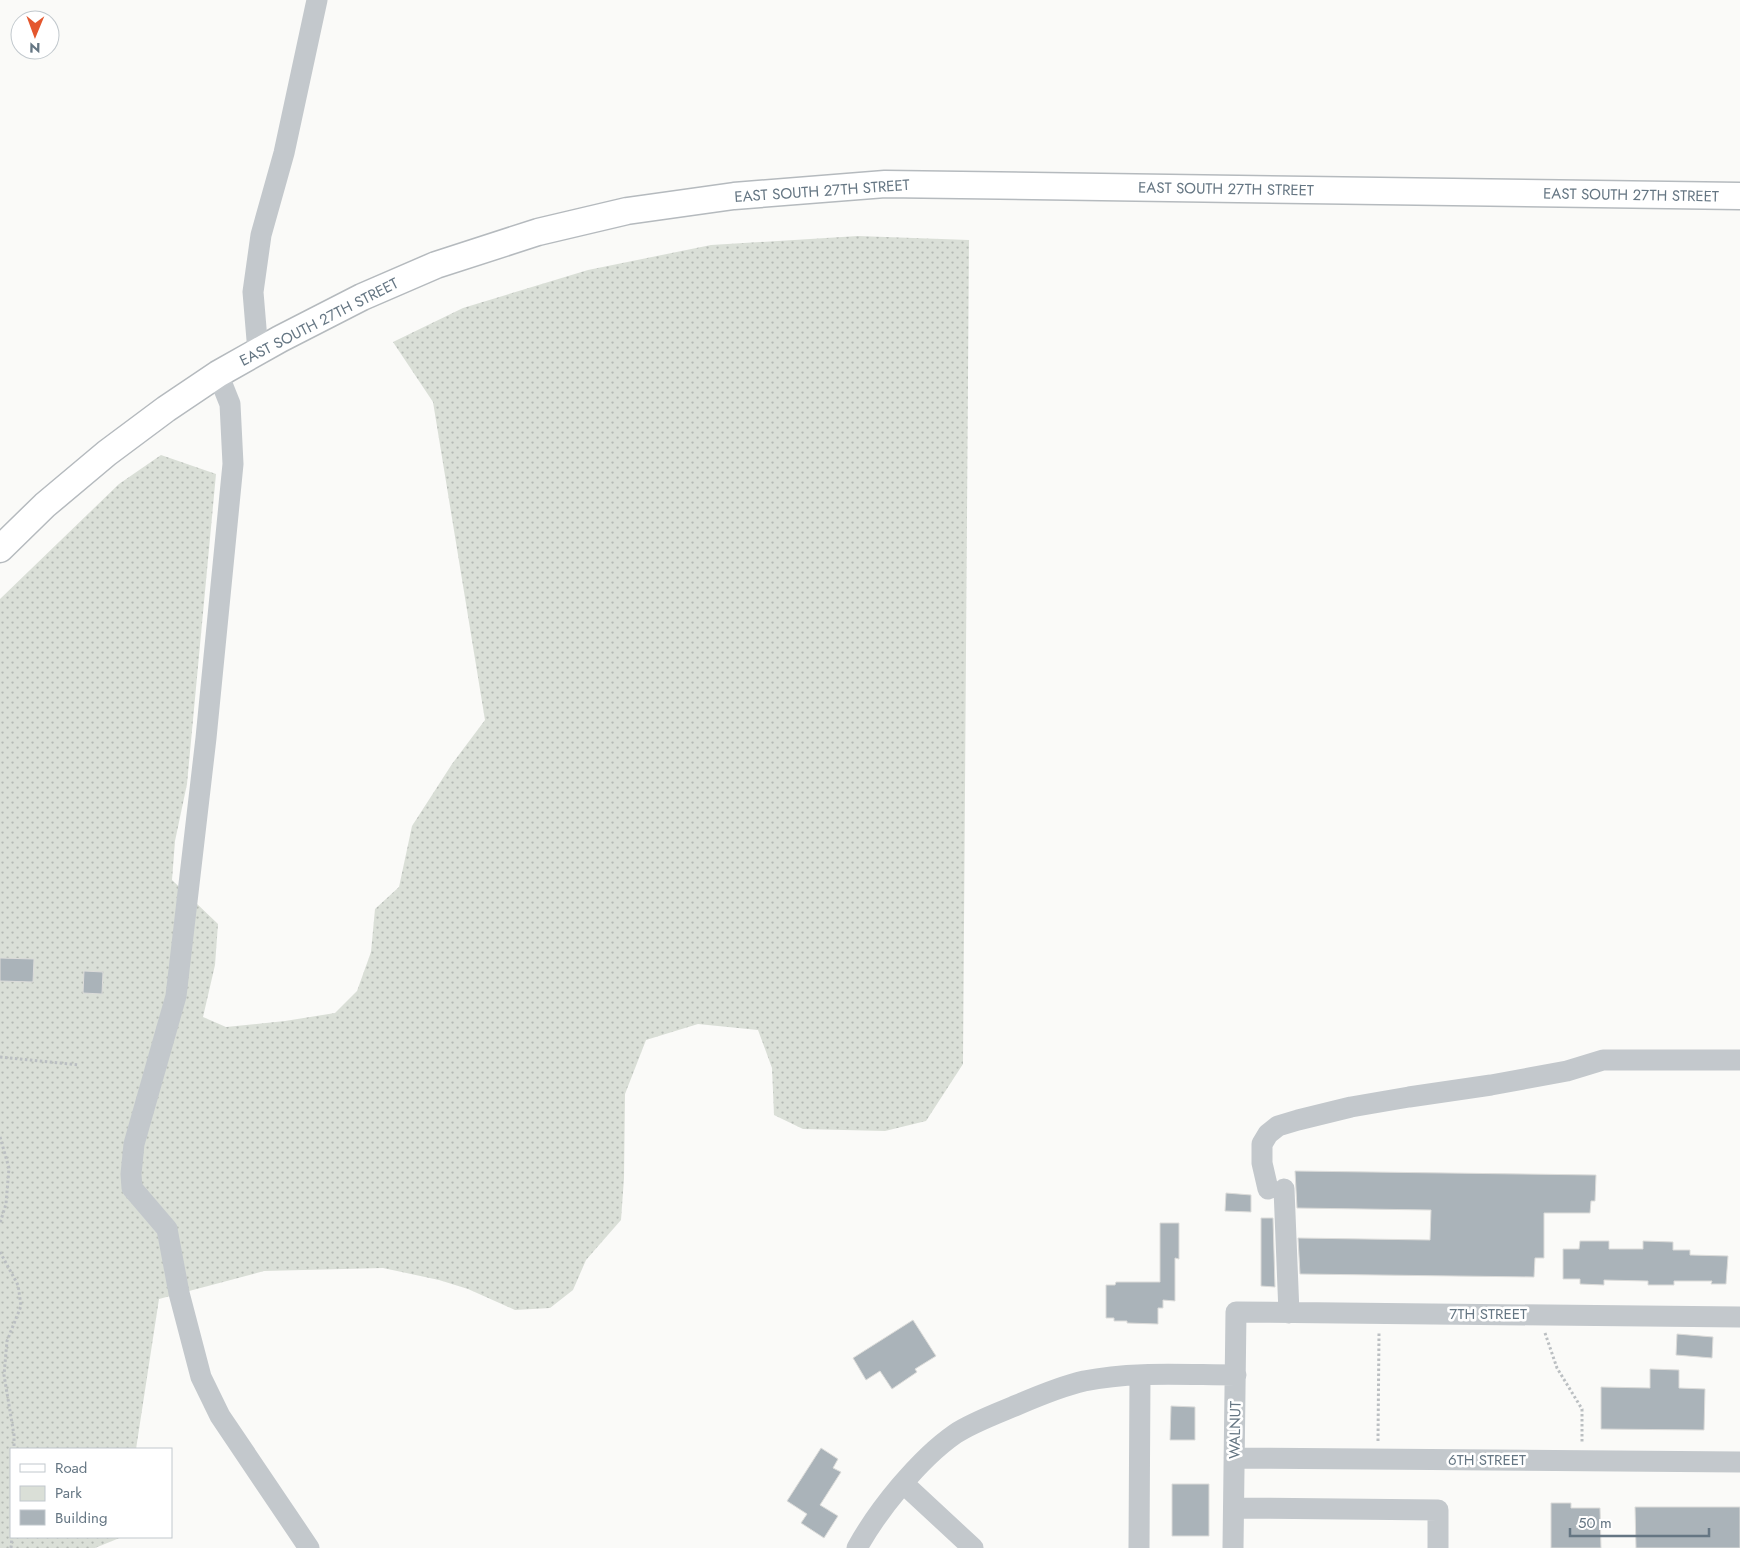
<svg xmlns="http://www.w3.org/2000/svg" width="1740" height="1548" font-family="Jost,sans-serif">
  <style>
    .green { fill: url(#green-dots) }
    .building { fill: #aab3b9; stroke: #dcdcda }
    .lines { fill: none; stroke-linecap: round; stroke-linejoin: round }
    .major-casing { stroke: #b5babe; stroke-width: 29 }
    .path { stroke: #bbbfc2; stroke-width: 3; stroke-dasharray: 2.5 2.5; stroke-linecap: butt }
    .minor { stroke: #c3c8cc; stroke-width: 21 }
    .major { stroke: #fff; stroke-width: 26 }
    .labels { text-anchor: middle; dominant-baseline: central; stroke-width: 5; stroke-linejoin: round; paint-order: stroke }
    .street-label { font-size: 15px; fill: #657683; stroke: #fff }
  </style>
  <defs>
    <pattern id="green-dots" width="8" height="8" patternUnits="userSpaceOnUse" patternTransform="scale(1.25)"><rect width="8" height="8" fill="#dadfd7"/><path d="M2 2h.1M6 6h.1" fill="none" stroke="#b4b9b4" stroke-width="1.8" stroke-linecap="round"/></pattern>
  </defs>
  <rect width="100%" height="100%" fill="#fafaf8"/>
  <path class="green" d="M858 236 969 240 963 1064 926 1121 885 1131 803 1129 774 1115 772 1068 758 1030 698 1024 646 1040 625 1094 624 1178 621 1220 586 1260 573 1290 550 1308 515 1310 468 1289 439 1280 383 1268 264 1271 159 1299 136 1449H11V1537H122L95 1548H0V599L119 484 161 455 216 474 187 784 175 841 172 880 218 924 215 965 203 1017 226 1027 285 1021 335 1013 357 991 371 952 375 909 399 887 412 826 452 764 485 720 433 402 393 342 463 308 588 270 711 245Z"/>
  <path class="building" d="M0 958 34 959 33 982 0 981Z
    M84 971 103 972 102 994 83 993Z
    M1295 1171 1596 1175 1595 1201H1591L1590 1213H1544V1258H1535L1534 1277 1300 1274 1298 1238 1430 1240 1431 1210 1297 1208Z
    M1226 1193 1251 1195V1212L1225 1211Z
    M1261 1218H1273L1275 1287 1261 1286Z
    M1160 1223H1179V1259L1175 1258V1301L1163 1300V1308H1158V1324L1127 1323V1321H1114V1318H1106V1285H1115L1116 1282H1160Z
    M1580 1241H1609V1249H1643V1241L1673 1242V1250H1690V1255L1728 1256 1726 1284H1711L1712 1281H1674V1285H1648V1281L1604 1280V1285L1580 1284V1279H1563V1249H1579Z
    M913 1320 936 1356 915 1369 917 1372 892 1389 880 1371 866 1380 853 1358Z
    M1677 1334 1713 1337 1712 1358 1676 1355Z
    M1650 1369 1679 1370V1388L1705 1389 1704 1430 1601 1429V1387L1650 1388Z
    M1171 1406 1195 1407V1440H1170Z
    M821 1448 838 1459 833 1468 841 1472 820 1505 838 1516 824 1538 801 1523 807 1514 787 1501Z
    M1172 1484H1209V1536H1172Z
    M1551 1503H1571V1508H1600L1601 1548H1551Z
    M1635 1507H1740V1548H1636Z"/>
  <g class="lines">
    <g class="major-casing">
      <path id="major" d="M0 549 45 505 107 453 166 409 218 374 280 339 362 297 436 265 538 232 627 211 734 196 885 184 1740 196"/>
    </g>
    <path class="path" d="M0 1057 79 1065
      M0 1137 9 1168 6 1204 0 1223
      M0 1252 18 1285 21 1306 7 1341 4 1375 14 1435V1449
      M1545 1333 1557 1368 1582 1409V1443
      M1378 1441 1379 1332
      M11 1548 12 1537"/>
    <path class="minor" d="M258 352 253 292 261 235 284 153 317 0
      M218 374 230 404 233 464 206 738 176 996 134 1144 131 1174 132 1188 167 1229 179 1293 201 1377 220 1416 309 1548
      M1268 1189 1262 1163V1144L1268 1134 1278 1126 1298 1120 1351 1107 1409 1097 1491 1085 1567 1071 1603 1060H1740
      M1284 1189 1289 1313
      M1234 1458 1740 1462
      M904 1484 973 1548
      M1234 1508 1438 1510V1548
      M857 1548C878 1510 919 1459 955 1434 971 1423 998 1413 1017 1405 1038 1396 1062 1386 1084 1381 1134 1371 1186 1375 1236 1375
      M1139 1548 1140 1375
      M1233 1548 1236 1312 1740 1317"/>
    <use href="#major" class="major"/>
  </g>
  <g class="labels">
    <g class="street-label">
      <text transform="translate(1226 189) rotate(1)">EAST SOUTH 27TH STREET</text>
      <text transform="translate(822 191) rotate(-4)">EAST SOUTH 27TH STREET</text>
      <text transform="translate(1631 195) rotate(1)">EAST SOUTH 27TH STREET</text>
      <text transform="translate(319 322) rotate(-27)">EAST SOUTH 27TH STREET</text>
      <text x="1488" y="1314">7TH STREET</text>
      <text transform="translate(1235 1430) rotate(-89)">WALNUT</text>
      <text x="1487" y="1460">6TH STREET</text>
    </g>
  </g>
  <rect x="10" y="1448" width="162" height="90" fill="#ffffff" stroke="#c1c8cd"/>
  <rect x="20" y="1464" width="25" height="8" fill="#ffffff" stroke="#c1c8cd"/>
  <text x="55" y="1473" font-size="15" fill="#657683">Road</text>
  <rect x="20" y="1486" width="25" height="15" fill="#dadfd7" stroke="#c1c8cd"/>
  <text x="55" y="1498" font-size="15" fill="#657683">Park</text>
  <rect x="20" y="1510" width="25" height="15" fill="#aab3b9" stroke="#c1c8cd"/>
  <text x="55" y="1523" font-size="15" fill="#657683">Building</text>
  <g transform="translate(35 35) rotate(181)"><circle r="24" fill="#ffffff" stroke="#c1c8cd"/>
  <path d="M0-4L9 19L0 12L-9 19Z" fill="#e4572e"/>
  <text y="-8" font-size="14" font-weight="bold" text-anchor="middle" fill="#657683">N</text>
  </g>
  <path d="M1570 1528v8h139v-8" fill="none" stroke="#657683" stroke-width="2.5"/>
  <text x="1578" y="1528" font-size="15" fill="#657683" stroke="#ffffff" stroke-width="4" paint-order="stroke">50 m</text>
</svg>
